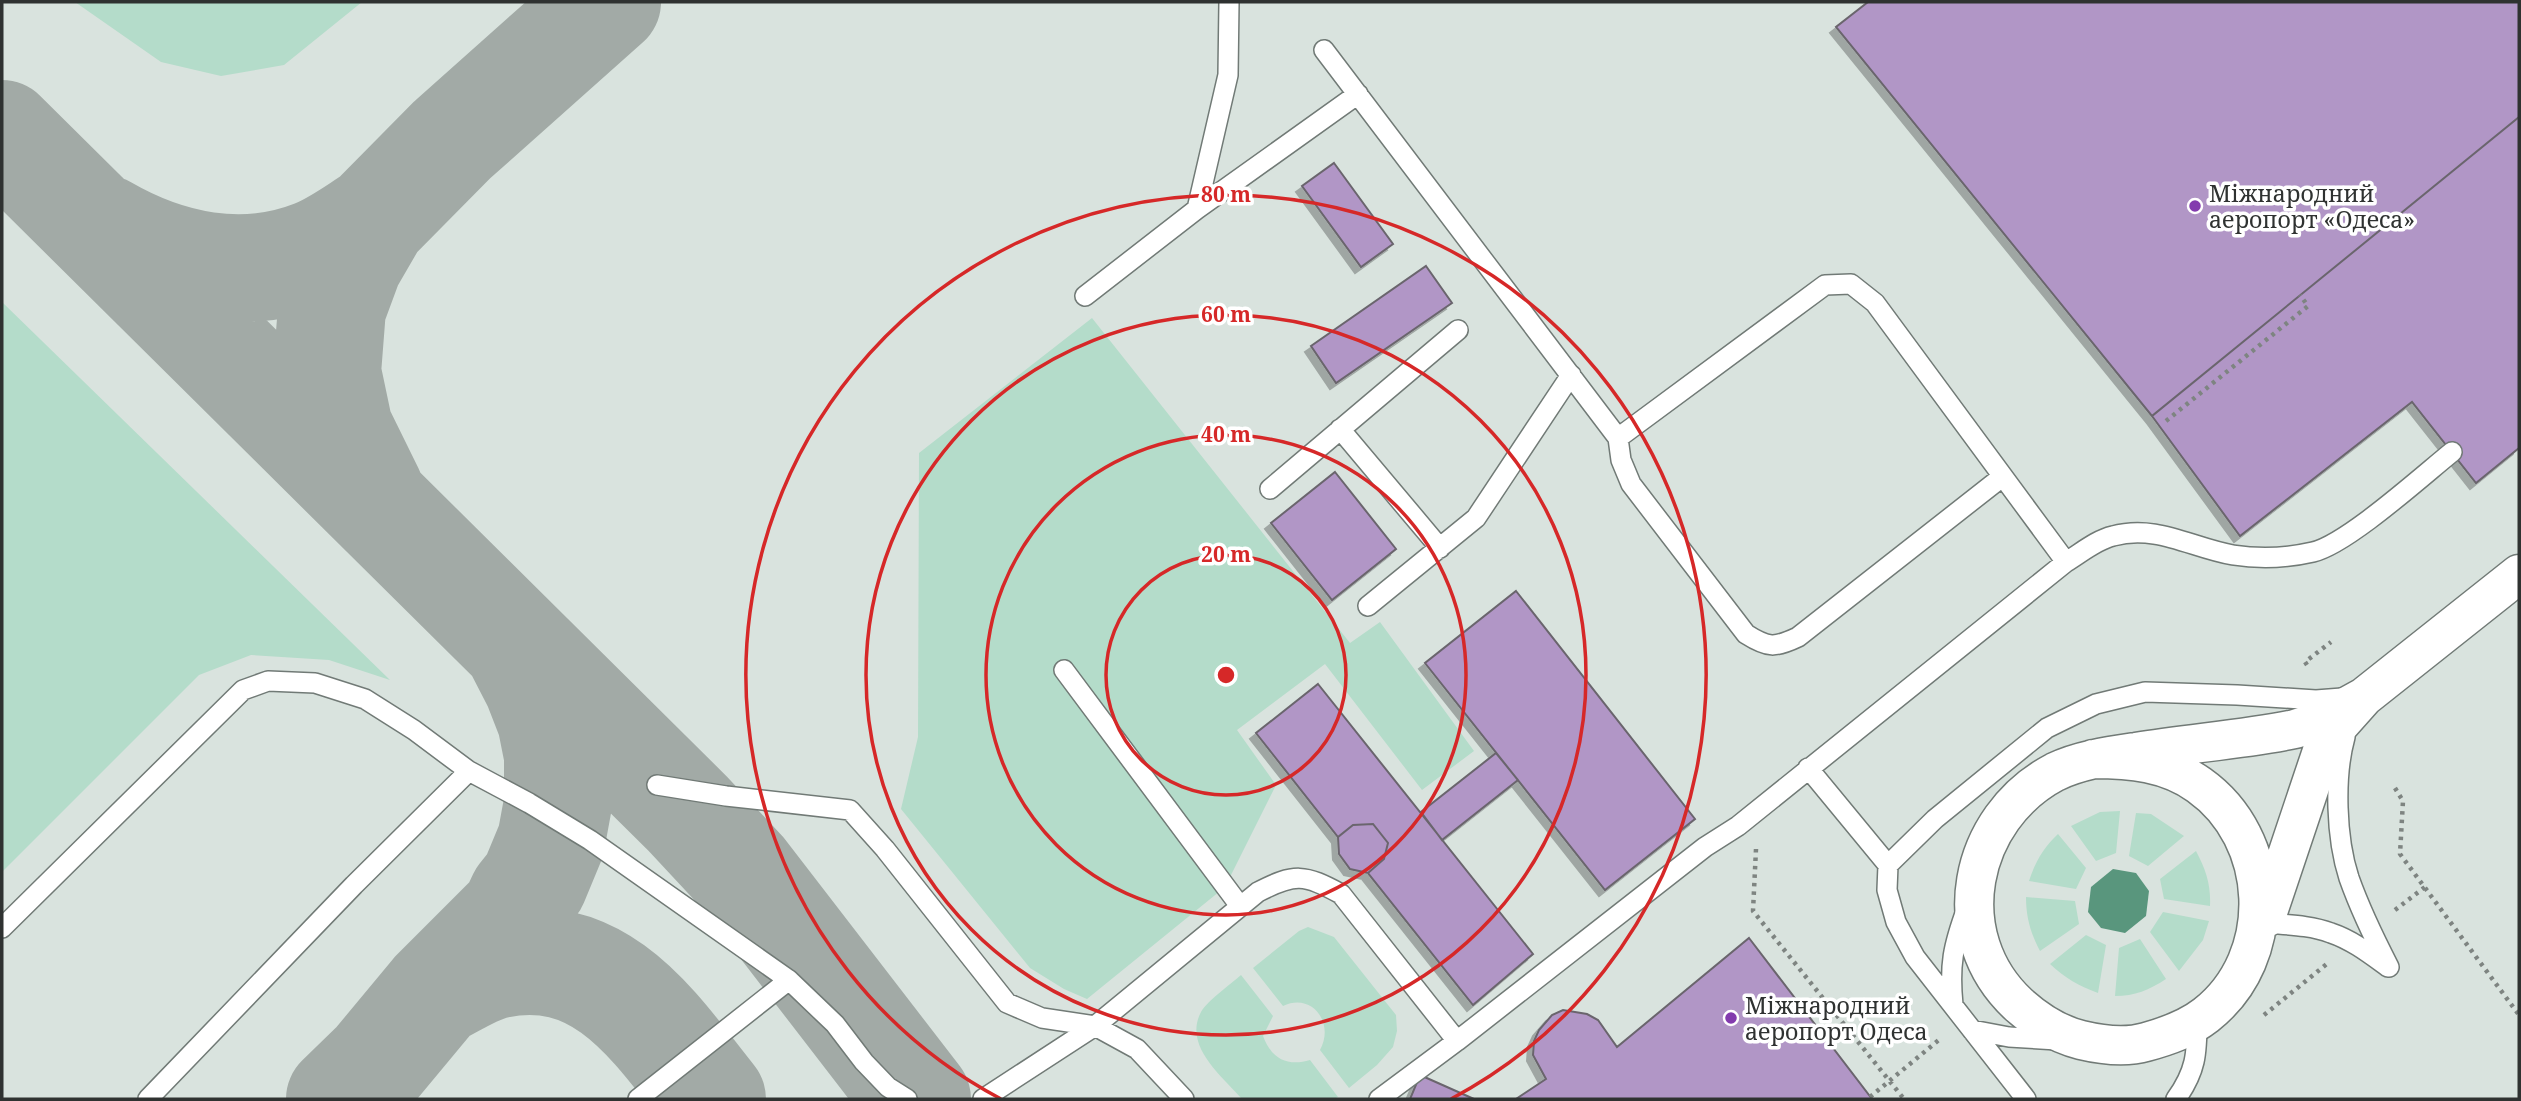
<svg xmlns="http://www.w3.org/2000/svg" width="2521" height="1101" font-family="'Noto Serif',serif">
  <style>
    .green { fill: #b4dcca }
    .water { fill: #59967d }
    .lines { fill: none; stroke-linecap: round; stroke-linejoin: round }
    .taxiway { stroke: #a2aaa6; stroke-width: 108 }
    .building { fill: #b196c6; stroke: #6a656d; stroke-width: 2; filter: url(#shadow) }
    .lane-casing { stroke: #717a76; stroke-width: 22 }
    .secondary-casing { stroke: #717a76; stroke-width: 41 }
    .path { stroke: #7e8481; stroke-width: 4.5; stroke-dasharray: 3.5 5; stroke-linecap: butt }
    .lane { stroke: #fff; stroke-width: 19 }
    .secondary { stroke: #fff; stroke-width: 38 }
    .ring { fill: none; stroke: #d62828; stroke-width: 3.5 }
    .poi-dot { fill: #833bae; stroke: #fff; stroke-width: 2.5 }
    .labels { text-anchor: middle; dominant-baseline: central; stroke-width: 7; stroke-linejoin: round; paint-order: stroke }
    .poi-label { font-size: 23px; fill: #2f3231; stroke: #fff; text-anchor: start }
    .centre { fill: #d62828; stroke: #fff; stroke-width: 3.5 }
    .ring-label { font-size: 21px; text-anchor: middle; font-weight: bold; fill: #d62828; stroke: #fff; stroke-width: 7; stroke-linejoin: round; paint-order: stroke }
  </style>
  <defs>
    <filter id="shadow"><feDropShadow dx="-6" dy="6" stdDeviation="0" flood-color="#0004"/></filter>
  </defs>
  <rect width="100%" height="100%" fill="#d9e3de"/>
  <path class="green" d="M75 2H362L284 65 221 76 161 62Z
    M2 302 390 680 329 660 251 655 199 675 2 872Z
    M1092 318 1350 643 1380 622 1474 751 1422 790 1325 664 1237 730 1276 785 1225 887 1087 999 1064 989 1030 968 901 809 918 737 919 453Z
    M2120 811 2116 853 2096 861 2071 826 2100 812Z
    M2136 813 2151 814 2184 836 2148 866 2129 856Z
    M2058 834 2086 868 2076 889 2029 881C2035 862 2044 847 2058 834Z
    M2196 851C2206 870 2211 885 2210 906L2164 899 2160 879Z
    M2026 897 2075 901 2079 924 2040 951C2031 934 2026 918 2026 897Z
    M2163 912 2209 921 2203 940 2179 971 2150 932Z
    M1308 927 1334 937 1396 1015 1397 1031 1393 1047 1377 1065 1349 1088 1320 1050C1335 1023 1312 992 1283 1006L1253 968 1299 931Z
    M2086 935 2106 945 2098 993C2079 986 2065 978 2050 964Z
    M2140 939 2166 979C2149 990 2135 996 2115 996L2119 948Z
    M1241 975 1273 1016 1263 1036C1271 1058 1287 1067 1310 1060L1338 1097 1334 1099H1242C1222 1076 1183 1046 1201 1012 1207 1001 1231 984 1241 975Z"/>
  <path class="water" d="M2113 869 2136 873 2149 891 2146 916 2125 933 2101 928 2088 912 2091 887Z"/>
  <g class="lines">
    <path class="taxiway" d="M2 134 688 814 742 872 917 1099
      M374 219 452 140 607 2
      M104 229C168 266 243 282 314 254 335 246 355 231 374 219L349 262 332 308 327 372 339 429 370 492
      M435 993C455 983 477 968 499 964 604 944 655 1028 712 1099
      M340 1099 376 1064 435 993 514 914 522 897 534 882 551 841 558 803V755L551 720 537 684 520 651"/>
  </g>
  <path class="building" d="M1868 2H2519V117L2152 416 1836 27Z
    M2519 117V448L2476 483 2412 402 2240 536 2152 416Z
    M1334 163 1393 244 1361 267 1302 186Z
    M1426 266 1452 303 1336 383 1311 346Z
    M1335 472 1396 549 1332 600 1271 523Z
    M1516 591 1695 819 1605 890 1425 663Z
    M1318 684 1533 954 1473 1005 1368 873 1384 859 1388 843 1373 824 1353 825 1338 837 1256 733Z
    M1496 753 1518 780 1442 840 1421 812Z
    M1373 824 1388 843 1384 859 1368 873 1350 869 1339 854 1338 837 1353 825Z
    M1749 938 1872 1099H1516L1546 1079 1533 1055 1534 1041 1539 1030 1552 1015 1563 1010 1587 1014 1598 1020 1617 1047Z
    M1420 1075 1474 1099H1410Z"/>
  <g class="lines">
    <g class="lane-casing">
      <path id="lane" d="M1324 50 1618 438 1621 460 1631 484 1746 634C1768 648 1775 648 1798 637L2002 477
        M1197 209 1228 75 1229 2
        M1085 296 1197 209 1358 94
        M1340 429 1440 548
        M1618 438 1825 285 1851 284 1875 303 2066 562
        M1270 489 1458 330
        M1368 606 1476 518 1571 375
        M1064 670 1240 906
        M2345 737C2334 777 2336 838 2349 878 2360 909 2374 938 2389 967
        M1808 768 1888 865
        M657 785 726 796 850 810 885 849 1007 1003 1042 1018 1095 1026 1137 1049 1184 1099
        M2265 923C2287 925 2310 925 2331 933 2352 940 2370 954 2388 967
        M2 928 243 690 268 681 315 683 365 699 414 730 469 771 529 803 590 840 789 980 835 1024 864 1062 888 1087 907 1099
        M1953 1005C1949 965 1953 946 1967 908
        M1972 1030 2009 1037 2057 1040
        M148 1099 354 885 469 771
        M638 1099 789 980
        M983 1099 1095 1026 1258 892C1295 873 1304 874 1341 894L1457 1041
        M1379 1099 1457 1041 1705 847 1738 826 2066 562C2081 553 2096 540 2113 536 2156 524 2192 548 2233 555 2259 559 2287 558 2313 552 2347 544 2421 477 2452 452
        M2026 1099 1915 957 1896 922 1887 890 1888 865 1935 819 2047 728 2096 704 2145 692 2237 695 2316 700 2342 698
        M2176 1099C2196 1071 2197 1054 2197 1020"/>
    </g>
    <g class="secondary-casing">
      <path id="secondary" d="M2093 759C2130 759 2167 762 2199 785 2274 838 2280 957 2206 1015 2188 1029 2168 1036 2146 1042 2125 1048 2102 1045 2081 1040 2056 1034 2037 1021 2019 1005 1944 936 1968 818 2055 772 2080 760 2109 756 2136 752 2188 743 2242 740 2295 729L2322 720 2364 697
        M2266 918 2323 748 2331 734 2364 697 2519 574"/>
    </g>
    <path class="path" d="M2166 421 2308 306 2300 295
      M2307 665 2305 662 2331 642
      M2395 788 2403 801 2400 854 2519 1015
      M1756 849 1753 911 1904 1099
      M2395 910 2425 887
      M2264 1015 2328 963
      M1870 1097 1940 1039"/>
    <use href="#lane" class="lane"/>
    <use href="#secondary" class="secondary"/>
  </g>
  <g class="ring">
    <circle cx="1226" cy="675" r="120"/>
    <circle cx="1226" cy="675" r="240"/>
    <circle cx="1226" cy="675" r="360"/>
    <path d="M1001 1099A480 480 0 1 1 1451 1099"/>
  </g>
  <g class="poi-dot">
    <circle cx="2195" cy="206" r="7"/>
    <circle cx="1731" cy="1018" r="7"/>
  </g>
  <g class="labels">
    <g class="poi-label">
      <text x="2209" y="193">Міжнародний<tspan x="2209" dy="26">аеропорт «Одеса»</tspan></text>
      <text x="1745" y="1005">Міжнародний<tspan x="1745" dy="26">аеропорт Одеса</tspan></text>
    </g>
  </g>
  <circle cx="1226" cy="675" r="10" class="centre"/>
  <g class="ring-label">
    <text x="1226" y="202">80 m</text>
    <text x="1226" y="322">60 m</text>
    <text x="1226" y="442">40 m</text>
    <text x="1226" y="562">20 m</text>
  </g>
  <rect width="2521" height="1101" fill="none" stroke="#2f3231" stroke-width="7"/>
</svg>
